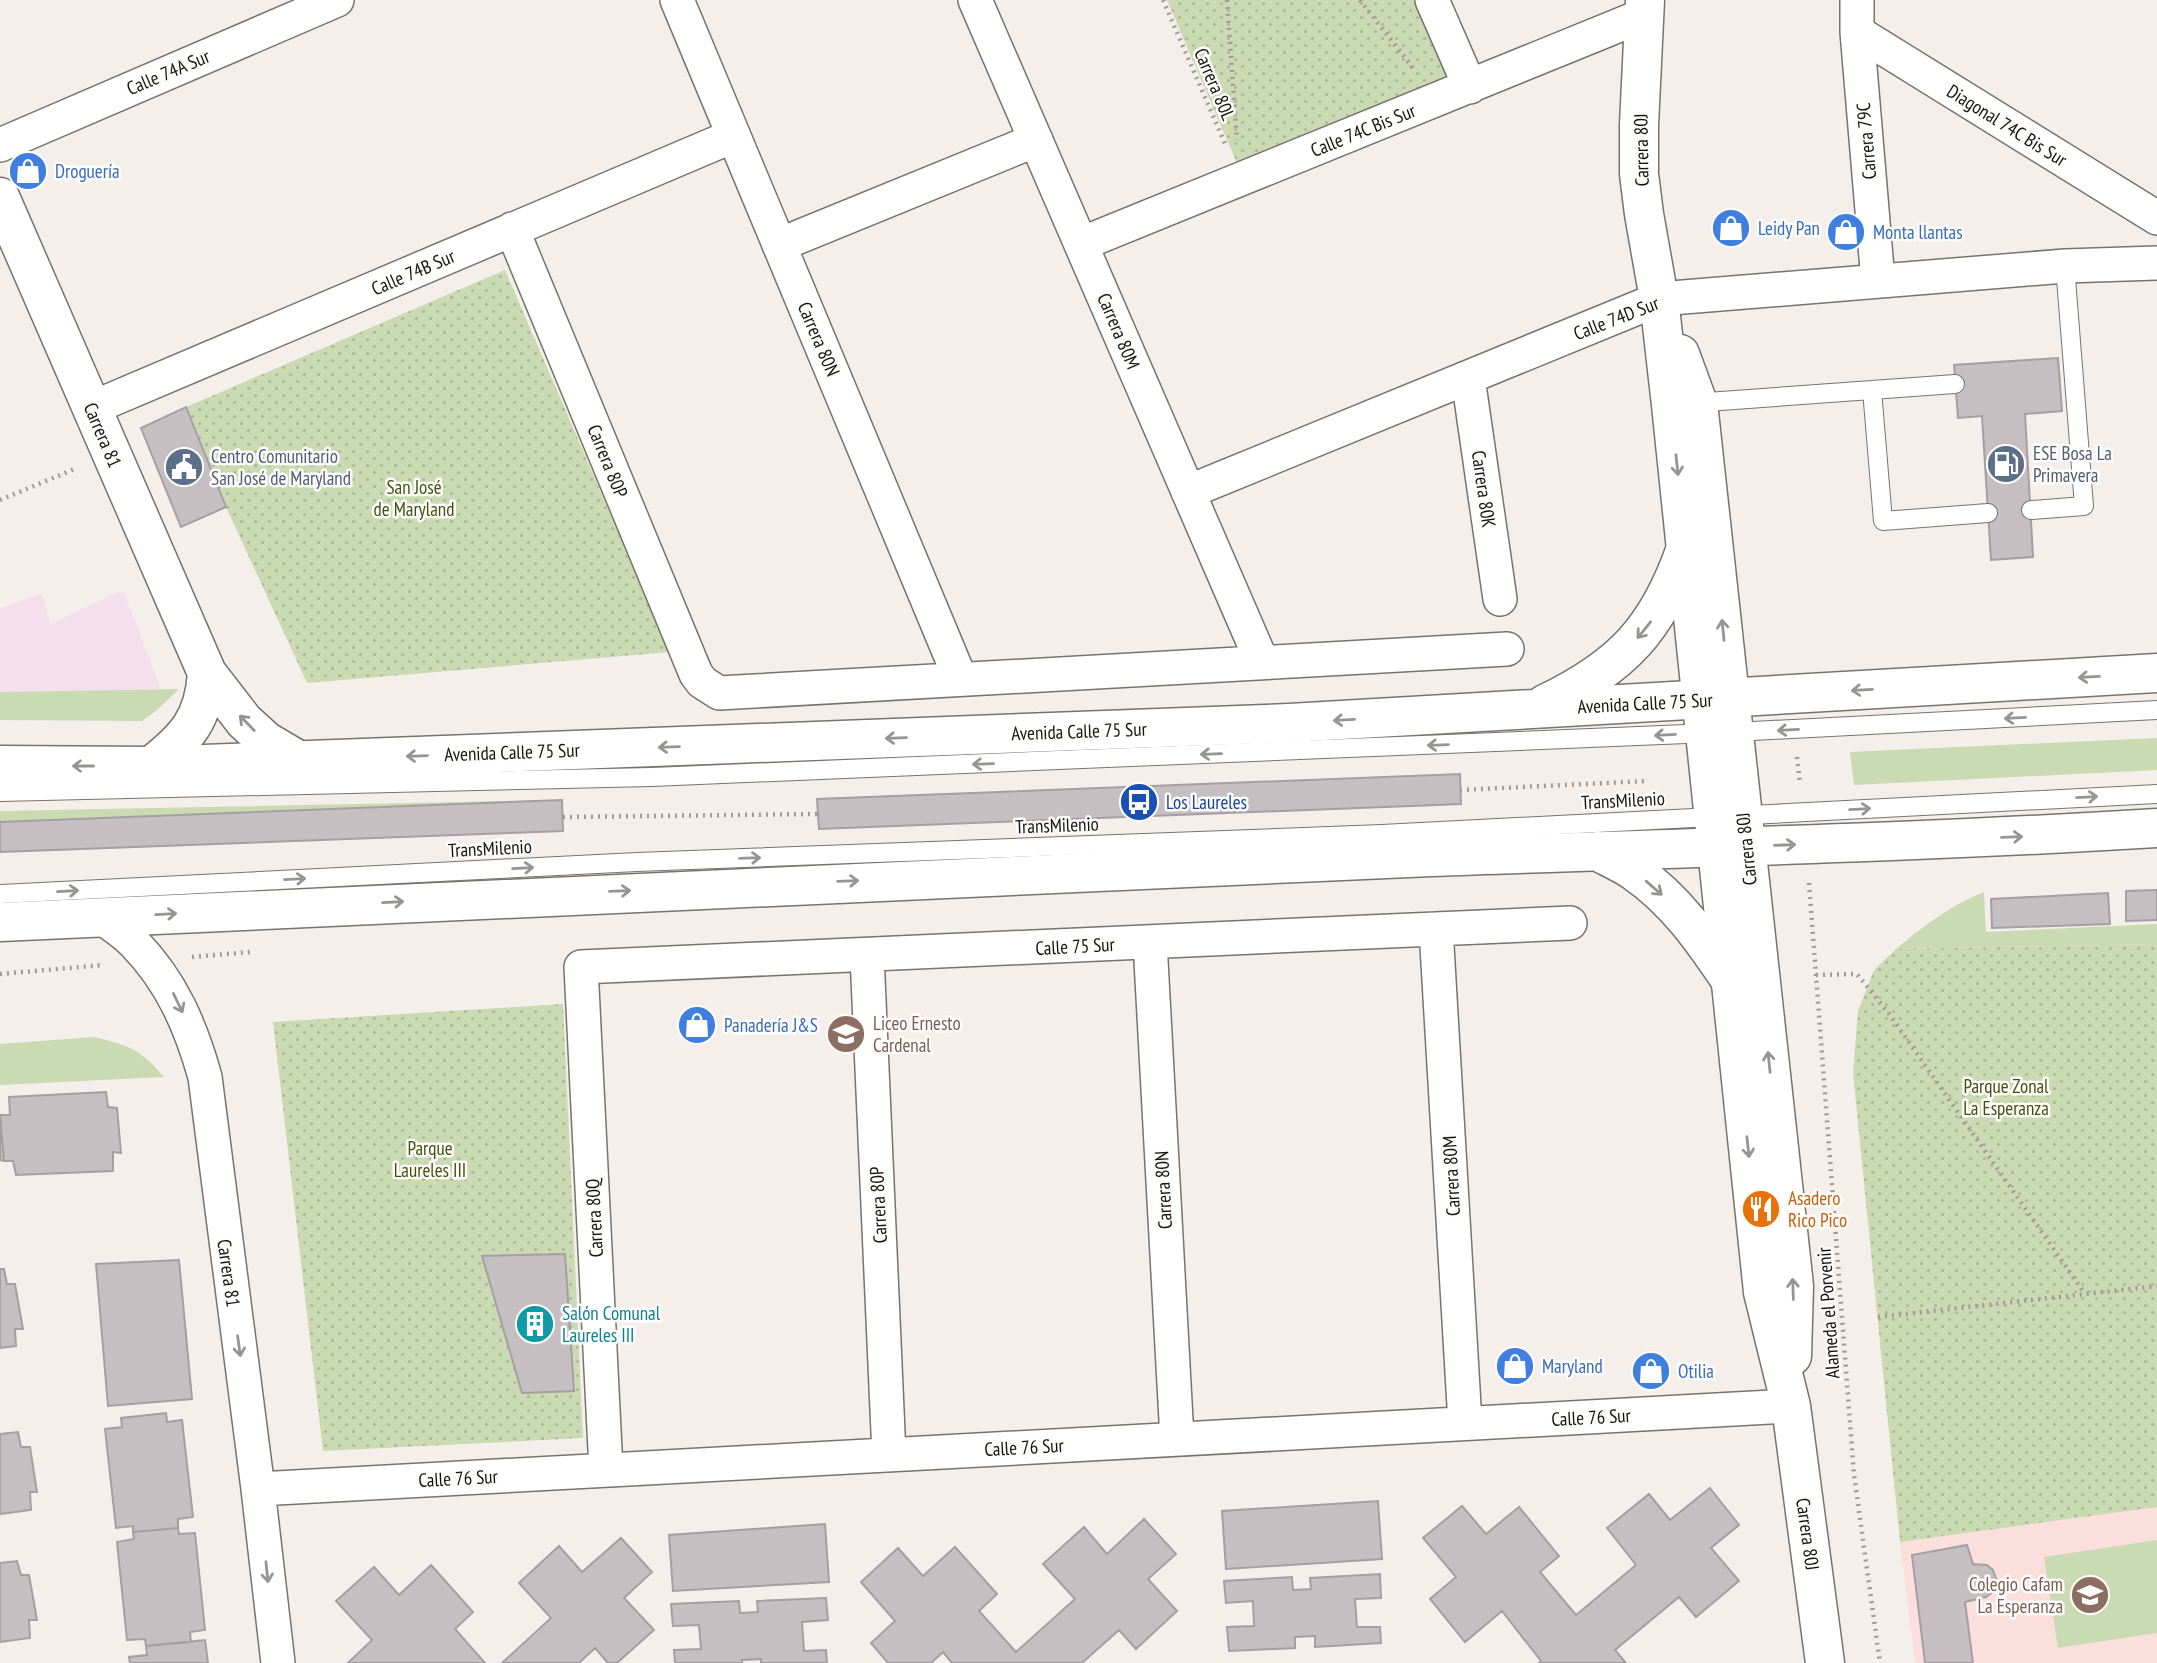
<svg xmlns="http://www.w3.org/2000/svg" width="2157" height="1663" font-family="'PT Sans Narrow',sans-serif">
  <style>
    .commercial { fill: #f5dfec }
    .education { fill: #fadfdc }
    .grass { fill: #cadab2 }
    .park { fill: url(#park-dots) }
    .building { fill: #c5bfc2; stroke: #a59fa3; stroke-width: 2 }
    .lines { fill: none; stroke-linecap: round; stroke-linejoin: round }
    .lane-casing { stroke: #78736f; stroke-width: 20 }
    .street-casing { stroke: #78736f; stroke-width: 36 }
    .secondary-casing { stroke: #78736f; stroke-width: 41 }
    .primary-casing { stroke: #78736f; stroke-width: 41 }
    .path { stroke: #9f9b98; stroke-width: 4.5; stroke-dasharray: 2 5; stroke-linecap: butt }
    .lane { stroke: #fff; stroke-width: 18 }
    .street { stroke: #fff; stroke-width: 33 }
    .secondary { stroke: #fff; stroke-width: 38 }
    .primary { stroke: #fff; stroke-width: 38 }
    .oneway { stroke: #969594 }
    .labels { text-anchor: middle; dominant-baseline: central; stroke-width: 5; stroke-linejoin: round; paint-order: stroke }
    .street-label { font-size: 19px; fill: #151412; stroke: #fefdfc }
    .shop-label { font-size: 19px; fill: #366cbe; stroke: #fefdfc; text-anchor: start }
    .service-label { font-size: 19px; fill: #4e5e75; stroke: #fefdfc; text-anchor: start }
    .park-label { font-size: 19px; fill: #3e520d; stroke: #fefdfc }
    .transit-label { font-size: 19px; fill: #164399; stroke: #fefdfc; text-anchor: start }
    .education-label { font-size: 19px; fill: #785e54; stroke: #fefdfc; text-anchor: start }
    .food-label { font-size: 19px; fill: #c56008; stroke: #fefdfc; text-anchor: start }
    .culture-label { font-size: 19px; fill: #0d838f; stroke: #fefdfc; text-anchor: start }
  </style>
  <defs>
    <pattern id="park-dots" width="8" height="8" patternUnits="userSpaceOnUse" patternTransform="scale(1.75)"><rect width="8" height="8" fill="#cadab2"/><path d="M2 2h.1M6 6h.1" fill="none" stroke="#adba98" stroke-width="1.8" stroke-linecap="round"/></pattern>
  </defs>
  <rect width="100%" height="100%" fill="#f4efeb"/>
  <path class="commercial" d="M123 590 161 689 0 692V609L42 593 50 624Z"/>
  <path class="education" d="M2157 1507V1663H1915L1900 1542Z"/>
  <path class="grass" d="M179 689 156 711 142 721 0 720V692Z
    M2157 738V770L1854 785 1850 752Z
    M562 800 0 822V811Z
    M1984 892 1986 932 2157 924V944L1896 949C1925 925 1948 907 1984 892Z
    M94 1037C130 1046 139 1048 164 1077L0 1085V1044Z
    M2157 1540V1633L2058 1648 2044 1557Z"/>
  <path class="park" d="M1167 0H1416L1450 82 1242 175Z
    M505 270 670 652 307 683 226 507 186 407Z
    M2157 944V1507L1900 1542 1853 1073 1858 1011 1874 970 1896 949Z
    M563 1004 583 1438 323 1451 273 1022Z"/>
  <path class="building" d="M2058 358 2062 411 2025 414 2033 557 1991 560 1982 416 1958 418 1954 365Z
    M186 407 226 507 181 527 141 428Z
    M1460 774 1461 804 819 829 817 799Z
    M562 800 563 831 0 852V822Z
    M2157 890V920L2126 921V891Z
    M2108 893 2110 924 1992 928 1991 899Z
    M106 1092 108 1107 117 1108 121 1153 113 1152V1171L16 1175 13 1161H4L0 1115H10L9 1097Z
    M0 1118 4 1161 0 1160Z
    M565 1254 574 1391 522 1393 482 1256Z
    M179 1260 192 1399 108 1406 96 1264Z
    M0 1269H4L7 1284H15L23 1329H15L16 1346 0 1348Z
    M166 1413 167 1422 182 1420 193 1517 178 1519V1528L133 1532V1526L116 1528 105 1429 122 1427 121 1418Z
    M18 1432 21 1447H30L37 1492H30L31 1510 0 1514V1434Z
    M1710 1488 1739 1525 1711 1548 1739 1581 1696 1617 1679 1597 1615 1650 1626 1663H1539L1541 1661 1502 1611 1465 1642 1430 1599 1456 1577 1423 1538 1462 1506 1486 1534 1519 1507 1559 1556 1540 1572 1576 1615 1636 1565 1607 1528 1649 1494 1670 1520Z
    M1378 1501 1382 1559 1226 1569 1222 1511Z
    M1144 1519 1176 1554 1148 1579 1177 1611 1136 1649 1119 1630 1082 1663H952L943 1652 931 1663H888L871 1643 895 1621 861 1582 898 1548 923 1576 955 1547 997 1594 979 1611 1016 1652 1075 1599 1043 1564 1084 1527 1107 1554Z
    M825 1524 829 1582 673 1591 669 1535Z
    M178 1528 179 1534 195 1533 205 1630 190 1632 191 1642 146 1646 145 1639 127 1640 117 1542 134 1539 133 1532Z
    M621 1538 652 1572 624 1598 654 1630 617 1663H608L595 1648 579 1663H502L551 1618 519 1583 559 1546 582 1572Z
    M1967 1545 1973 1564 1987 1565 1993 1570 1997 1582 1991 1593 1986 1597 1965 1602 1973 1663H1925L1912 1555Z
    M17 1561 21 1575H29L37 1620H29L30 1638 0 1642V1563Z
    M431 1565 473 1612 455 1629 485 1663H348L372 1640 336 1601 374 1567 399 1595Z
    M1380 1574 1381 1598 1355 1599 1357 1627H1380L1381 1643 1315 1647V1636L1295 1637V1648L1229 1651 1227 1627 1254 1626 1253 1601 1226 1603 1224 1581 1292 1577 1293 1590 1311 1589 1310 1578Z
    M826 1598 828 1620 802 1622 804 1651 826 1650 827 1663H761V1659L742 1660V1663H675L674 1650 701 1649 699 1625 673 1626 671 1604 739 1601 740 1613 758 1612 757 1601Z
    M205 1640 208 1663H130L129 1657 147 1655 146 1646Z"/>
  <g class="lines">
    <g class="lane-casing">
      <path id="lane" d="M1872 390 1883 521 1988 513
        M1693 403 1955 384
        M2031 510 2084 506 2065 266
        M0 792 652 777 1734 732 2157 710
        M0 894 637 862 1382 834 2157 794"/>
    </g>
    <g class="street-casing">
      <path id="street" d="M677 0 960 678
        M975 0 1262 662
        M1432 0 1470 87
        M1857 0V32L1878 281
        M1857 32 2157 218
        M0 145 337 0
        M512 229 696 674 702 682 719 693 1507 649
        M1081 244 1644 15
        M779 245 1036 140
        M1468 378 1500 599
        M92 408 733 136
        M1188 492 1659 299 2065 266 2157 263
        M101 917C112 925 125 933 135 944 172 982 191 1027 205 1077L258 1489 278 1663
        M1436 929 1465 1423
        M1150 942 1177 1439
        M867 955 889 1455
        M606 1470 581 967 1570 923
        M258 1489 1791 1406"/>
    </g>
    <g class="secondary-casing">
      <path id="secondary" d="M1645 0 1639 125V174L1644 214 1659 299 1671 405 1763 1292 1791 1406 1825 1663
        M0 197 207 673 244 721 266 741 298 760
        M1680 354 1698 403 1794 1286 1792 1356
        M151 766C187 738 204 719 207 673"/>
    </g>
    <g class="primary-casing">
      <path id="primary" d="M1545 704C1622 667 1658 629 1686 548
        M0 765 151 766 1289 723 2157 673
        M1597 851C1610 858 1624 864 1635 872 1676 900 1704 941 1731 981
        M0 922C477 897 954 875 1431 857 1673 848 1915 843 2157 828"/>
    </g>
    <path class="path" d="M1163 0 1226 146
      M1227 0 1237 140
      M1360 0 1413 68
      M0 500 77 468
      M1797 757 1800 783
      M1460 790 1646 781
      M563 817 818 814
      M1809 883 1854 1475 1880 1663
      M192 957 250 952
      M0 974 103 965
      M1816 975 1857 974 1890 1015 2085 1294
      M1878 1317 2157 1286"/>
    <use href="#lane" class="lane"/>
    <use href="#street" class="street"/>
    <use href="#secondary" class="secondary"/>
    <use href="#primary" class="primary"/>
  </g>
  <defs><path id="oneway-shaft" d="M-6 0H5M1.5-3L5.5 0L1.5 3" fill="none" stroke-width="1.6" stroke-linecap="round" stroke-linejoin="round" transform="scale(1.75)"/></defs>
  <g class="oneway">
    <use href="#oneway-shaft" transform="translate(1677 465) rotate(84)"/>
    <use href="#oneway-shaft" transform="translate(1644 630) rotate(129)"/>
    <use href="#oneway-shaft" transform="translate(1723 630) rotate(-96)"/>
    <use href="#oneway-shaft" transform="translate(2089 677) rotate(177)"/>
    <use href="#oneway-shaft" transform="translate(1862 690) rotate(177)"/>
    <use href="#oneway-shaft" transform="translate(2015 718) rotate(177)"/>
    <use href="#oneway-shaft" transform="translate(1344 720) rotate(177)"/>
    <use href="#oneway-shaft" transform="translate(247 723) rotate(-134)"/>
    <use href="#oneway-shaft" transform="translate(1788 730) rotate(177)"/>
    <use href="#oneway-shaft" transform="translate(1665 735) rotate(177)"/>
    <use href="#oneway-shaft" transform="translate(896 738) rotate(178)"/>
    <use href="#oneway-shaft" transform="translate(1438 745) rotate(178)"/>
    <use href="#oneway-shaft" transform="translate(669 747) rotate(178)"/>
    <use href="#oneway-shaft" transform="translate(1211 754) rotate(178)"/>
    <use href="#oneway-shaft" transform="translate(417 756) rotate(178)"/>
    <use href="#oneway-shaft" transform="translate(983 764) rotate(178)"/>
    <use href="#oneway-shaft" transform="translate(83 766) rotate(-180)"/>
    <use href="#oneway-shaft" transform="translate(2087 797) rotate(-3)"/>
    <use href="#oneway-shaft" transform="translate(1860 809) rotate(-3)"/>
    <use href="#oneway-shaft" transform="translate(2012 837) rotate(-2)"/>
    <use href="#oneway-shaft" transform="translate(1785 845) rotate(-2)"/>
    <use href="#oneway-shaft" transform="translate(750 858) rotate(-2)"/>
    <use href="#oneway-shaft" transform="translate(523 868) rotate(-3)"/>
    <use href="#oneway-shaft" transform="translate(295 879) rotate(-3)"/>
    <use href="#oneway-shaft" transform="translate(848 881) rotate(-2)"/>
    <use href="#oneway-shaft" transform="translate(1654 888) rotate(41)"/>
    <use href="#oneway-shaft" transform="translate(68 891) rotate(-3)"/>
    <use href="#oneway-shaft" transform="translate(620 891) rotate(-2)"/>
    <use href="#oneway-shaft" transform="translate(393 902) rotate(-3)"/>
    <use href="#oneway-shaft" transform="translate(166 914) rotate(-3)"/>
    <use href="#oneway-shaft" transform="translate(178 1003) rotate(64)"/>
    <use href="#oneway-shaft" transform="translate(1769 1062) rotate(-96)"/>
    <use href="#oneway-shaft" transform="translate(1748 1147) rotate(84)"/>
    <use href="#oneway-shaft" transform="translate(1793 1289) rotate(-92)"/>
    <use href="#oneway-shaft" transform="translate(239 1346) rotate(82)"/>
    <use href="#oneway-shaft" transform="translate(267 1572) rotate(84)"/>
  </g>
  <defs>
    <g id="shop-disc" transform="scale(2.0125)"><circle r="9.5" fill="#3f7fe0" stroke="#fefdfc"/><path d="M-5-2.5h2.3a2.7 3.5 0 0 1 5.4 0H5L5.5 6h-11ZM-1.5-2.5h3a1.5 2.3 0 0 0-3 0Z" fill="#fff"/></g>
    <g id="fuel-disc" transform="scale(2.0125)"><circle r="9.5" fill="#5c6f8a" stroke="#fefdfc"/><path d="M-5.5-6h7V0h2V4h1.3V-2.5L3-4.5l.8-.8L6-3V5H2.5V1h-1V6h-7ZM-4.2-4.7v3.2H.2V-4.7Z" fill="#fff"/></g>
    <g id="civic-disc" transform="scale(2.0125)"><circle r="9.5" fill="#5c6f8a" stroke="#fefdfc"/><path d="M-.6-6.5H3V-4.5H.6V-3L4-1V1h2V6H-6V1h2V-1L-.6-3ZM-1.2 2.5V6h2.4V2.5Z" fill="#fff"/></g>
    <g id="bus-disc" transform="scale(2.0125)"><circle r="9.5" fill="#1a4fb4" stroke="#fefdfc"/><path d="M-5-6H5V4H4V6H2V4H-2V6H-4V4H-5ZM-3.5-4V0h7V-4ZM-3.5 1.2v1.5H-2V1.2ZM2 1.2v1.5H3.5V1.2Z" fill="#fff"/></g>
    <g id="university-disc" transform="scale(2.0125)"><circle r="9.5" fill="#8d6e63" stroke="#fefdfc"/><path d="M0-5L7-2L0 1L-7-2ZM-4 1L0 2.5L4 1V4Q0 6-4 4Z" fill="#fff"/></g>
    <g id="restaurant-disc" transform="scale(2.0125)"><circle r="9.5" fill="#e8710a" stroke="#fefdfc"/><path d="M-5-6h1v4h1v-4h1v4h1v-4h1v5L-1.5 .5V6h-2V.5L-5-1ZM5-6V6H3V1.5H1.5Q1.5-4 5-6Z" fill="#fff"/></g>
    <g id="building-disc" transform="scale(2.0125)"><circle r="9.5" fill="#0f9aa8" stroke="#fefdfc"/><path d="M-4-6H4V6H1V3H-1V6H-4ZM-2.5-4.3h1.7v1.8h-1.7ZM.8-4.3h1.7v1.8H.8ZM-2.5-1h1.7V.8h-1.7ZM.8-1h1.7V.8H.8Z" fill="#fff"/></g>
    <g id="school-disc" transform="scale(2.0125)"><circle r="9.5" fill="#8d6e63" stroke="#fefdfc"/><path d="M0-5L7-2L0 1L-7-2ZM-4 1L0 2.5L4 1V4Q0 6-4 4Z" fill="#fff"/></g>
  </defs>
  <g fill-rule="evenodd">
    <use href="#shop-disc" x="28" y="171"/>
    <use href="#shop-disc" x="1731" y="228"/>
    <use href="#shop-disc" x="1846" y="232"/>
    <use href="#fuel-disc" x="2006" y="464"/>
    <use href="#civic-disc" x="184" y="467"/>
    <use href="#bus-disc" x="1139" y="802"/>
    <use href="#shop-disc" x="697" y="1025"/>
    <use href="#university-disc" x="846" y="1034"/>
    <use href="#restaurant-disc" x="1761" y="1209"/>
    <use href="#building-disc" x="535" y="1324"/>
    <use href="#shop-disc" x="1515" y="1366"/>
    <use href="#shop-disc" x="1651" y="1371"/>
    <use href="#school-disc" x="2090" y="1595"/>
  </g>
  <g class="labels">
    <g class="street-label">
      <text transform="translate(168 72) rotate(-23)">Calle 74A Sur</text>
      <text transform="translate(1215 84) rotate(67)">Carrera 80L</text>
      <text transform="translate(2007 125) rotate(32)">Diagonal 74C Bis Sur</text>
      <text transform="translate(1363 130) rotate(-22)">Calle 74C Bis Sur</text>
      <text transform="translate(1866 141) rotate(-95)">Carrera 79C</text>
      <text transform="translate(1641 150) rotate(-91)">Carrera 80J</text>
      <text transform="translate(413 272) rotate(-23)">Calle 74B Sur</text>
      <text transform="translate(1616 318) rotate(-21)">Calle 74D Sur</text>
      <text transform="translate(1119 331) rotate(67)">Carrera 80M</text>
      <text transform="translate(819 339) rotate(67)">Carrera 80N</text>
      <text transform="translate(103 435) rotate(67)">Carrera 81</text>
      <text transform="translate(608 461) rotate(68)">Carrera 80P</text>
      <text transform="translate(1484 489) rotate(82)">Carrera 80K</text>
      <text transform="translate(1645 703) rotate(-3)">Avenida Calle 75 Sur</text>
      <text transform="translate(1079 731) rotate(-2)">Avenida Calle 75 Sur</text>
      <text transform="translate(512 752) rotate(-2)">Avenida Calle 75 Sur</text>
      <text transform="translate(1623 800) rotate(-3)">TransMilenio</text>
      <text transform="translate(1057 825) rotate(-2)">TransMilenio</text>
      <text transform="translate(490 848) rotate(-3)">TransMilenio</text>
      <text transform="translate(1746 849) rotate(-96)">Carrera 80J</text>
      <text transform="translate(1075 946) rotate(-3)">Calle 75 Sur</text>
      <text transform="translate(1451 1176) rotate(-93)">Carrera 80M</text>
      <text transform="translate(1163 1190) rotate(-93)">Carrera 80N</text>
      <text transform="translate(878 1205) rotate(-93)">Carrera 80P</text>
      <text transform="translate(594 1218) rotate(-93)">Carrera 80Q</text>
      <text transform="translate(229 1273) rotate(82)">Carrera 81</text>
      <text transform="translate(1828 1313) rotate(-94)">Alameda el Porvenir</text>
      <text transform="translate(1591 1417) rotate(-3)">Calle 76 Sur</text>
      <text transform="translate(1024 1447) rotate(-3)">Calle 76 Sur</text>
      <text transform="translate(458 1478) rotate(-3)">Calle 76 Sur</text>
      <text transform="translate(1808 1534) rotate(82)">Carrera 80J</text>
    </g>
    <g class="shop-label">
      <text x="55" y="171">Droguería</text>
      <text x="1758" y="228">Leidy Pan</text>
      <text x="1873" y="232">Monta llantas</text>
      <text x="724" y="1025">Panadería J&amp;S</text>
      <text x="1542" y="1366">Maryland</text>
      <text x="1678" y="1371">Otilia</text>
    </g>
    <g class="service-label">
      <text x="2033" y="453">ESE Bosa La<tspan x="2033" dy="22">Primavera</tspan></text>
      <text x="211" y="456">Centro Comunitario<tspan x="211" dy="22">San José de Maryland</tspan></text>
    </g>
    <g class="park-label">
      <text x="414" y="487">San José<tspan x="414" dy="22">de Maryland</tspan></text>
      <text x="2006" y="1086">Parque Zonal<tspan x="2006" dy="22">La Esperanza</tspan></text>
      <text x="430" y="1148">Parque<tspan x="430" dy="22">Laureles III</tspan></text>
    </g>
    <g class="transit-label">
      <text x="1166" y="802">Los Laureles</text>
    </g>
    <g class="education-label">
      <text x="873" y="1023">Liceo Ernesto<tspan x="873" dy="22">Cardenal</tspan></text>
      <text x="2063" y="1584" text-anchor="end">Colegio Cafam<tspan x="2063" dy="22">La Esperanza</tspan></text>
    </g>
    <g class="food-label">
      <text x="1788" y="1198">Asadero<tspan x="1788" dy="22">Rico Pico</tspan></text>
    </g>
    <g class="culture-label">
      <text x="562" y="1313">Salón Comunal<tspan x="562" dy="22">Laureles III</tspan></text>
    </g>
  </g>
</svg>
